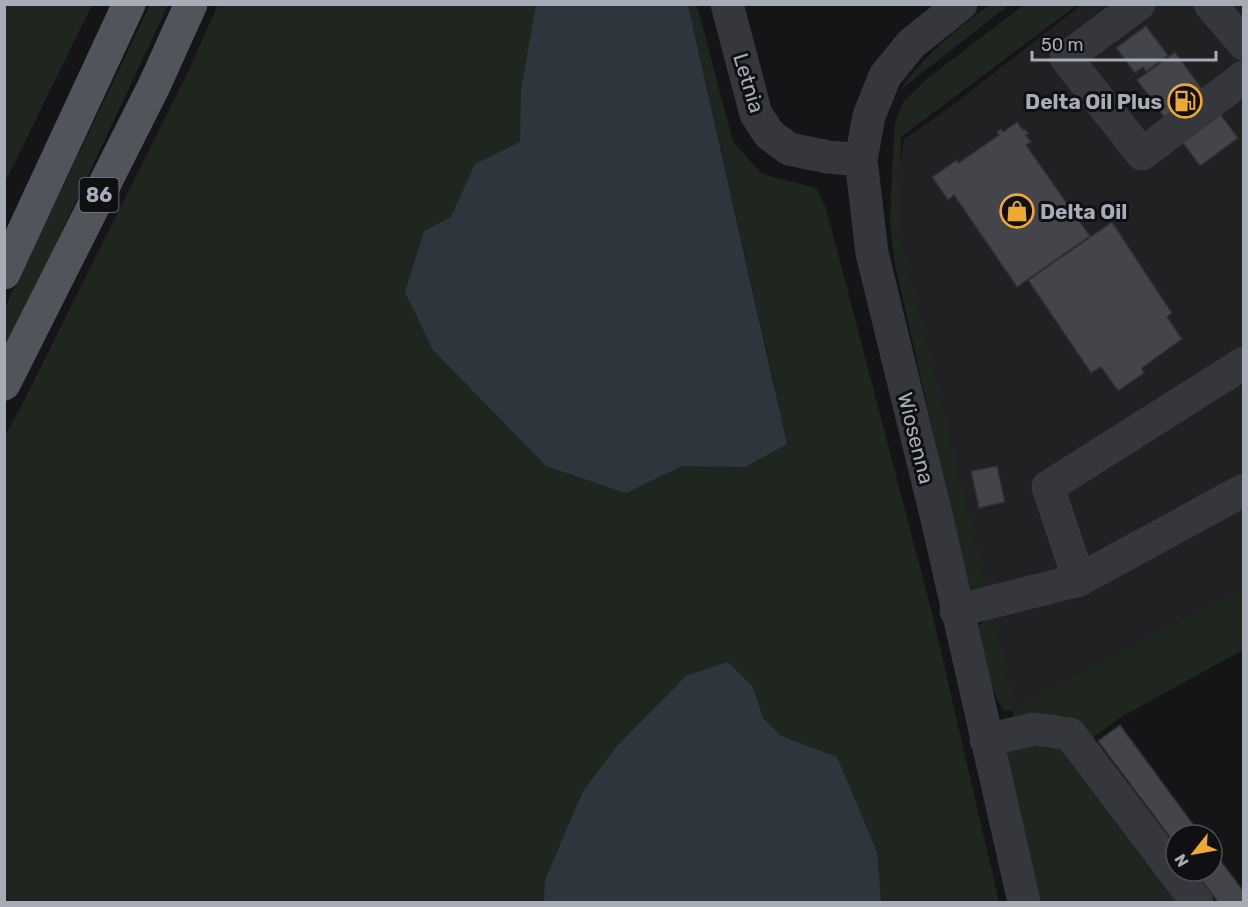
<svg xmlns="http://www.w3.org/2000/svg" width="1248" height="907" font-family="Rubik,sans-serif">
  <style>
    .built { fill: #212124 }
    .green { fill: #1f2620 }
    .water { fill: #2d363c }
    .building { fill: #44454a; stroke: #2f2f33; stroke-width: 1.5 }
    .lines { fill: none; stroke-linecap: round; stroke-linejoin: round }
    .minor { stroke: #36373c; stroke-width: 33 }
    .major { stroke: #52545b; stroke-width: 33 }
    .labels { text-anchor: middle; dominant-baseline: central; stroke-width: 6; stroke-linejoin: round; paint-order: stroke }
    .shield { fill: #101012; stroke: #7a7d86; stroke-width: 1.5 }
    .shield-label { font-size: 20px; font-weight: bold; fill: #a7acb7 }
    .street-label { font-size: 21px; fill: #a7acb7; stroke: #101012 }
    .poi-label { font-size: 21px; font-weight: bold; fill: #a7acb7; stroke: #101012; text-anchor: end }
  </style>
  <rect width="100%" height="100%" fill="#151517"/>
  <path class="built" d="M1081 5H1243V589L1013 710 893 212 904 139 948 109Z"/>
  <path class="green" d="M5 4 92 5 5 182 4 5Z
    M150 5H168L5 352V307Z
    M218 5H584L775 388 688 5H697L733 142 762 174 816 188 826 208 933 617 999 902H5V435L22 405 186 76Z
    M989 5H1009L900 90C926 54 954 31 989 5Z
    M1024 5H1077L901 137 898 227 987 589 969 590 895 264 890 223 894 130 897 116 904 101 928 78Z
    M1243 589V650L1121 717 1086 743 1197 902H1036L994 738 1013 727V710L1004 711C988 686 984 655 978 626L993 614 1014 709Z"/>
  <path class="water" d="M536 5H688L787 444 745 467 682 466 626 493 546 466 433 350 405 292 424 231 451 217 475 164 520 142 521 90Z
    M728 662 753 687 763 718 781 736 837 757 877 852 881 902H544L545 880 583 791 617 746 686 676Z"/>
  <path class="building" d="M1146 26 1168 55 1146 72 1143 67 1135 73 1116 48Z
    M1175 52 1238 138 1200 166 1137 80Z
    M1017 122 1023 130 1025 129 1029 134 1026 135 1031 142 1026 145 1090 236 1017 287 954 195 948 200 932 177 957 160 958 163 999 135 997 132 1001 129 1003 132Z
    M1112 222 1172 313 1167 317 1182 339 1142 368 1144 373 1118 391 1101 367 1091 373 1028 280Z
    M997 466 1005 502 979 508 971 471Z
    M1120 725 1201 835H1176V845L1098 741Z
    M1212 849 1244 892V902H1218L1195 871H1212Z"/>
  <g class="lines">
    <path class="minor" d="M727 4 756 114 769 134 789 149 828 157 861 160
      M961 4 911 44 885 76 869 116 861 160 872 253 938 523 1024 902
      M1139 4 1066 58 1142 154 1244 77
      M1210 4 1244 44
      M1079 580 1048 487 1244 363
      M956 611 1079 580 1244 490
      M986 740 1034 729 1070 734 1197 902"/>
    <path class="major" d="M4 273 129 4
      M4 384 154 86 191 4"/>
  </g>
  <defs>
    <g id="fuel-ring" transform="scale(1.725)"><circle r="9.5" fill="#101012" stroke="#eea935" stroke-width="1.5"/><path d="M-5.5-6h7V0h2V4h1.3V-2.5L3-4.5l.8-.8L6-3V5H2.5V1h-1V6h-7ZM-4.2-4.7v3.2H.2V-4.7Z" fill="#eea935"/></g>
    <g id="shop-ring" transform="scale(1.725)"><circle r="9.5" fill="#101012" stroke="#eea935" stroke-width="1.5"/><path d="M-5-2.5h2.3a2.7 3.5 0 0 1 5.4 0H5L5.5 6h-11ZM-1.5-2.5h3a1.5 2.3 0 0 0-3 0Z" fill="#eea935"/></g>
  </defs>
  <g fill-rule="evenodd">
    <use href="#fuel-ring" x="1185" y="101"/>
    <use href="#shop-ring" x="1017" y="211"/>
  </g>
  <g class="labels">
    <rect class="shield" x="79.5" y="178" width="39" height="34" rx="4.5"/>
    <g class="shield-label">
      <text x="99" y="195">86</text>
    </g>
    <g class="street-label">
      <text transform="translate(749 83) rotate(73)">Letnia</text>
      <text transform="translate(916 438) rotate(76)">Wiosenna</text>
    </g>
    <g class="poi-label">
      <text x="1162" y="101">Delta Oil Plus</text>
      <text x="1040" y="211" text-anchor="start">Delta Oil</text>
    </g>
  </g>
  <rect width="1248" height="907" fill="none" stroke="#a7acb7" stroke-width="12"/>
  <g transform="translate(1194 853) rotate(239)"><circle r="28" fill="#101012" stroke="#4c4e54" stroke-width="1.5"/>
  <path d="M0-4.5L10 22L0 15L-10 22Z" fill="#eea935"/>
  <text y="-9" font-size="16" font-weight="bold" text-anchor="middle" fill="#a7acb7">N</text>
  </g>
  <path d="M1032 51v9h184v-9" fill="none" stroke="#a7acb7" stroke-width="3"/>
  <text x="1041" y="51" font-size="18" fill="#a7acb7" stroke="#101012" stroke-width="4.5" paint-order="stroke">50 m</text>
</svg>
